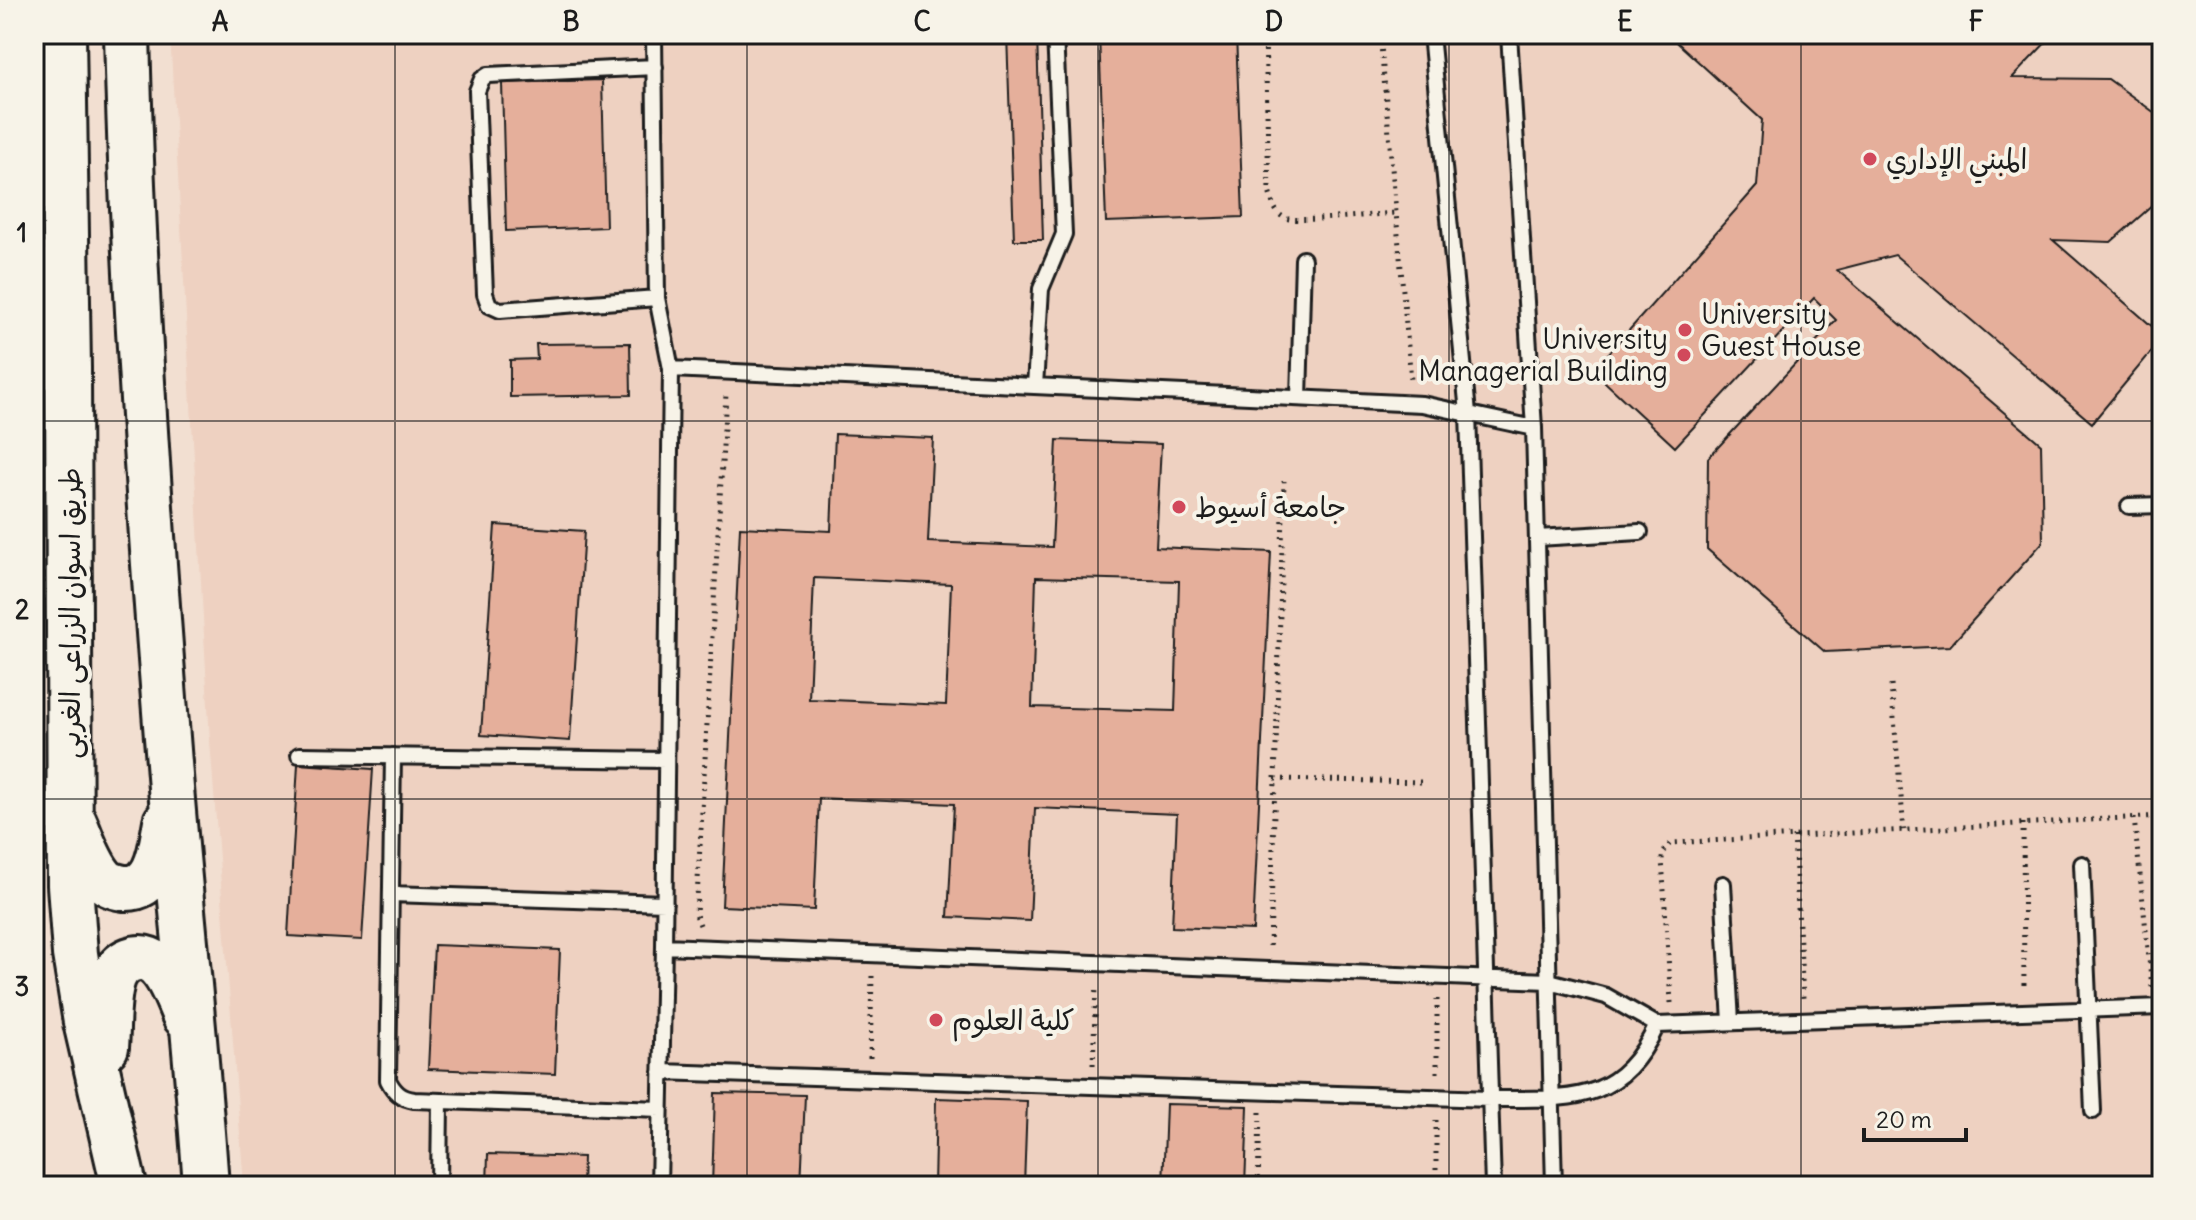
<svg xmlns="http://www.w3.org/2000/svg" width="2196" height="1220" font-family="Delius,'Playpen Sans Arabic',sans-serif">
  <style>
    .built { fill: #eed1c1 }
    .building { fill: #e5af9b; stroke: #1c1c1c; stroke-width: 2; fill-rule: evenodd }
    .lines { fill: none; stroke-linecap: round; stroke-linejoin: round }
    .lane-casing { stroke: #1c1c1c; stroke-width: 20 }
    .primary-casing { stroke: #1c1c1c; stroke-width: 50 }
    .path { stroke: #1c1c1c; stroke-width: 5; stroke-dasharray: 2 6; stroke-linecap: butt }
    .lane { stroke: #f7f3e8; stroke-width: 14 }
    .primary { stroke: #f7f3e8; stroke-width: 44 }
    .grid { fill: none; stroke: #1c1c1c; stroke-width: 2; stroke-opacity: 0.55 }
    .poi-dot { fill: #d1495b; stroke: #f7f3e8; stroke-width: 3 }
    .labels { text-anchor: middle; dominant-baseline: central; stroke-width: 8; stroke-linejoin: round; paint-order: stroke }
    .poi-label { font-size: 28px; fill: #1c1c1c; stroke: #f7f3e8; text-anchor: start }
    .street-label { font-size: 28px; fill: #1c1c1c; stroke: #f7f3e8 }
    .neatline { fill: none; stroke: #1c1c1c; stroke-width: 3 }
    .grid-label { font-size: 26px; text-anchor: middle; font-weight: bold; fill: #1c1c1c }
  </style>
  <rect width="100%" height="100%" fill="#f2dfd1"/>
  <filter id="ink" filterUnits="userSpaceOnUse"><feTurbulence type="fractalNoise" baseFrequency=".0125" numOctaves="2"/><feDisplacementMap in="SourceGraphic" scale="16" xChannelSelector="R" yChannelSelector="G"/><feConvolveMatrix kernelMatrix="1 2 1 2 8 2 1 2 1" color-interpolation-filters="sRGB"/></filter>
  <g filter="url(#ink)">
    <path class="built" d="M170 34H2162V1186H244L210 741Z"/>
    <path class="building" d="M1007 34H1037L1043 240H1014Z
      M1099 34H1236L1243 217 1106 222Z
      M1668 34H2054L2012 78 2108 79 2162 118V197L2111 242 2053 240 2162 335V339L2092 423 1895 255 1837 270 2041 444 2043 542 1950 646 1825 652 1707 549 1708 458 1836 320 1814 298 1675 447 1593 371 1757 186 1762 120Z
      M602 80 606 227 506 231 502 83Z
      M630 343 631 395 510 397V360L537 359 536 344Z
      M835 434 933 438 928 542 1052 547 1057 440 1161 444 1156 547 1271 552 1253 930 1172 927 1177 814 1035 808 1030 921 948 917 954 804 819 798 814 910 722 906 740 527 831 531ZM1036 577 1179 581 1175 711 1032 707ZM814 578 951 584 946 705 809 699Z
      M495 525 584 531 570 741 481 735Z
      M298 764 373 769 362 940 288 936Z
      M434 945 560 950 555 1074 428 1069Z
      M715 1093 805 1095 801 1186H712Z
      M936 1098 1027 1101 1024 1186H934Z
      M1166 1104 1248 1106 1245 1186H1163Z
      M488 1154 583 1157 582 1186H487Z"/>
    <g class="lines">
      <g class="lane-casing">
        <path id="lane" d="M654 34 657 298 671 369 664 946 659 1186
          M1431 34 1468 413 1493 1186
          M1509 34 1534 428 1554 1186
          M655 67 488 75 482 79 477 91 485 294 489 305 500 310 657 298
          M671 369 1422 404 1534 428
          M1035 386 1041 289 1064 234 1055 34
          M1299 398 1303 259
          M2129 506 2162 505
          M1537 538 1640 532
          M299 755 666 760
          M393 756 388 1080C394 1092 401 1098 414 1100L660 1109
          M2082 864 2093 1111
          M1723 884 1731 1022
          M391 894 665 903
          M664 946 1549 981 1606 996 1657 1025 2162 1007
          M661 1072 1490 1099C1569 1098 1619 1107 1657 1025
          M439 1186 440 1101"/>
      </g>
      <g class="primary-casing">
        <path id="primary" d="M63 34 68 368 70 885 75 954 86 1022 124 1186
          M127 34C133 286 151 537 171 788 182 921 197 1053 206 1186
          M74 822C82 840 89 863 102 878 107 884 116 887 124 888 159 890 161 847 166 822
          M106 1047C108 1025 106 998 113 978 116 970 122 963 130 960 162 948 175 994 185 1016"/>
      </g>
      <path class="path" d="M1265 34 1269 191C1272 201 1274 213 1285 218 1297 223 1378 214 1396 213
        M1380 34 1411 380
        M2156 432 2162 423
        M1891 685 1904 830
        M1275 779 1424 782
        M2134 818 2152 987
        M2023 823 2024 990
        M1794 836 1803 998
        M700 925 696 915 726 394
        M1270 946 1284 481
        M1671 1003 1662 859 1663 853 1671 843 2162 816
        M870 1058 872 976
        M1093 1065 1096 987
        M1437 1073V999
        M1258 1186 1260 1112
        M1436 1186V1119"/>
      <use href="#lane" class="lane"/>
      <use href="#primary" class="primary"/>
    </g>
  </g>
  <path class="grid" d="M395 34V1186M747 34V1186M1098 34V1186M1449 34V1186M1801 34V1186M34 421H2162M34 799H2162"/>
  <g class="poi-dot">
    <circle cx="1870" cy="159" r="8"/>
    <circle cx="1685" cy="330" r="8"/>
    <circle cx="1684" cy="355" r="8"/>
    <circle cx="1179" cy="507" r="8"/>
    <circle cx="936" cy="1020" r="8"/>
  </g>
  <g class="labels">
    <g class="poi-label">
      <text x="1886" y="159">المبني الإداري</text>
      <text x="1701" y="314">University<tspan x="1701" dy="32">Guest House</tspan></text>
      <text x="1668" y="339" text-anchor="end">University<tspan x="1668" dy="32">Managerial Building</tspan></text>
      <text x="1195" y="507">جامعة أسيوط</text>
      <text x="952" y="1020">كلية العلوم</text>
    </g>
    <g class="street-label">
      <text transform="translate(70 613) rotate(-90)">طريق اسوان الزراعى الغربى</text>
    </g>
  </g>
  <rect width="2196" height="1220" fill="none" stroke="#f7f3e8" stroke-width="88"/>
  <path d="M1864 1128v12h102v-12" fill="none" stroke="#1c1c1c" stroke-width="4"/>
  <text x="1876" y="1128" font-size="24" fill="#1c1c1c" stroke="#f7f3e8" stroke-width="6" paint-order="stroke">20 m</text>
  <rect x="44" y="44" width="2108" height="1132" class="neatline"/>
  <g class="grid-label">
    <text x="220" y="31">A</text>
    <text x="571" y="31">B</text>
    <text x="922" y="31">C</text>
    <text x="1274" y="31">D</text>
    <text x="1625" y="31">E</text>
    <text x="1976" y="31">F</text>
    <text x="22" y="242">1</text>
    <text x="22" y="619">2</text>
    <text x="22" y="996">3</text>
  </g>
</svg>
